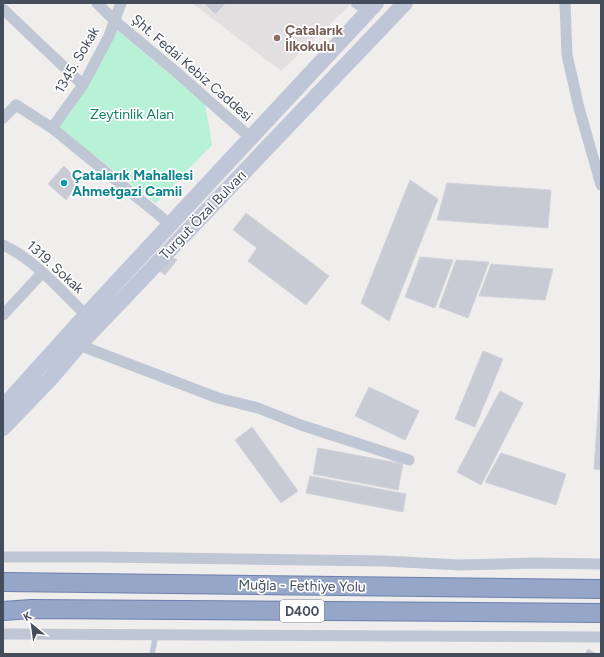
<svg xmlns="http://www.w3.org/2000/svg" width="604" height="657" font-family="Figtree,sans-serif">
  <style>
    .education { fill: #e1dfdf }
    .green { fill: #b7f2d7 }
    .building { fill: #c9cbd4; stroke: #d1d2da }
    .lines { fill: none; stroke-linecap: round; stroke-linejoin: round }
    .trunk-casing { stroke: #6c80ad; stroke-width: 20 }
    .service { stroke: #bfc7d4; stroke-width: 5.5 }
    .minor { stroke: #bfc7d4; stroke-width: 11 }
    .secondary { stroke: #bec6d8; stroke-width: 16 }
    .trunk { stroke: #95a6c8; stroke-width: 18 }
    .education-dot { fill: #8d6e63; stroke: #fff; stroke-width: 1.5 }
    .culture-dot { fill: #0f9aa8; stroke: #fff; stroke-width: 1.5 }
    .labels { text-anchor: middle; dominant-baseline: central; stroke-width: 3.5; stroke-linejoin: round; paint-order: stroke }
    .shield { fill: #fff; stroke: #7c828d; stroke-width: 1 }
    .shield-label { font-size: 13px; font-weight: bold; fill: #444d5c }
    .education-label { font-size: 14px; font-weight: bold; fill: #785e54; stroke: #fff; text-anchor: start }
    .street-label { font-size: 14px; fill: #444d5c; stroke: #fff }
    .park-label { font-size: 14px; fill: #0f835c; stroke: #fff }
    .culture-label { font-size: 14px; font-weight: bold; fill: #0d838f; stroke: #fff; text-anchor: start }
  </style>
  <rect width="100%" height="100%" fill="#f0eded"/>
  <path class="education" d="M192 3H349L351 4 281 71Z"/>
  <path class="green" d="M117 30 205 104 212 145 156 203 58 127Z"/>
  <path class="building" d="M204 3H226L215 14Z
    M64 166 80 182 66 200 48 184Z
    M410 180 438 199 389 321 361 303Z
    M447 183 551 190 548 228 437 220Z
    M246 213 329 276 306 305 248 261 257 248 233 230Z
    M170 256 177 260 165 275 158 270Z
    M420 257 453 260 435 308 405 297Z
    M456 260 489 262 468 318 439 307Z
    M491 264 553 269 545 300 479 296Z
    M483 351 503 359 475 427 455 419Z
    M601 368V470L594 469Z
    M369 387 419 411 405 440 355 416Z
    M500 391 523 403 481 485 457 472Z
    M252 427 298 491 281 503 235 440Z
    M318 448 403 464 398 490 313 474Z
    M501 453 566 474 556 505 485 482Z
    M310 476 406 494 403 512 306 493Z
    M588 649 597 654H585Z"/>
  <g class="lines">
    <g class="trunk-casing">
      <path id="trunk" d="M3 582 601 589
        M3 611 31 609 601 613"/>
    </g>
    <path class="service" d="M152 654 156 634"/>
    <path class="minor" d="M97 3 115 21 175 71 251 138
      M356 3 369 11
      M565 3 567 55 579 108 601 185
      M3 9 83 85
      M3 118 16 105 52 128 171 225
      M52 128 83 85 109 36 121 3
      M3 245C34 259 61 291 86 315
      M3 315 42 273
      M79 345 218 398 258 408 301 425 409 460
      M3 557H101L384 561 460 565 535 563 601 564
      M3 634 601 637"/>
    <path class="secondary" d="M3 407 86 315 376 3
      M3 428 51 378 79 345 405 3"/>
    <use href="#trunk" class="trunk"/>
  </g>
  <circle class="education-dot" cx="277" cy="38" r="4"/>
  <circle class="culture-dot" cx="64" cy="183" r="4"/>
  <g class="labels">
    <rect class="shield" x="280" y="600" width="44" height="22" rx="3"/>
    <g class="shield-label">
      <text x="302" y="611">D400</text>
    </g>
    <g class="education-label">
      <text x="285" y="30">Çatalarık<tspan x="285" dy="16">İlkokulu</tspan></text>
    </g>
    <g class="street-label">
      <text transform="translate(77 60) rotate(-60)">1345. Sokak</text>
      <text transform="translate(192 68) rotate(41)">Şht. Fedai Kebiz Caddesi</text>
      <text transform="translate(203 215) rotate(-46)">Turgut Özal Bulvarı</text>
      <text transform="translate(55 267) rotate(42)">1319. Sokak</text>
      <text transform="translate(302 586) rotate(1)">Muğla - Fethiye Yolu</text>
    </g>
    <g class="park-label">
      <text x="132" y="114">Zeytinlik Alan</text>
    </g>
    <g class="culture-label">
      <text x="72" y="175">Çatalarık Mahallesi<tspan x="72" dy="16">Ahmetgazi Camii</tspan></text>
    </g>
  </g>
  <rect width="604" height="657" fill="none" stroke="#444d5c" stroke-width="8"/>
  <g transform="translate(32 625) rotate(331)" stroke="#ffffff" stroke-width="3" paint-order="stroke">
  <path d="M0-3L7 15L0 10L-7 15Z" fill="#444d5c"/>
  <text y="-6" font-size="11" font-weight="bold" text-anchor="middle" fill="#444d5c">K</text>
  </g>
</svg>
